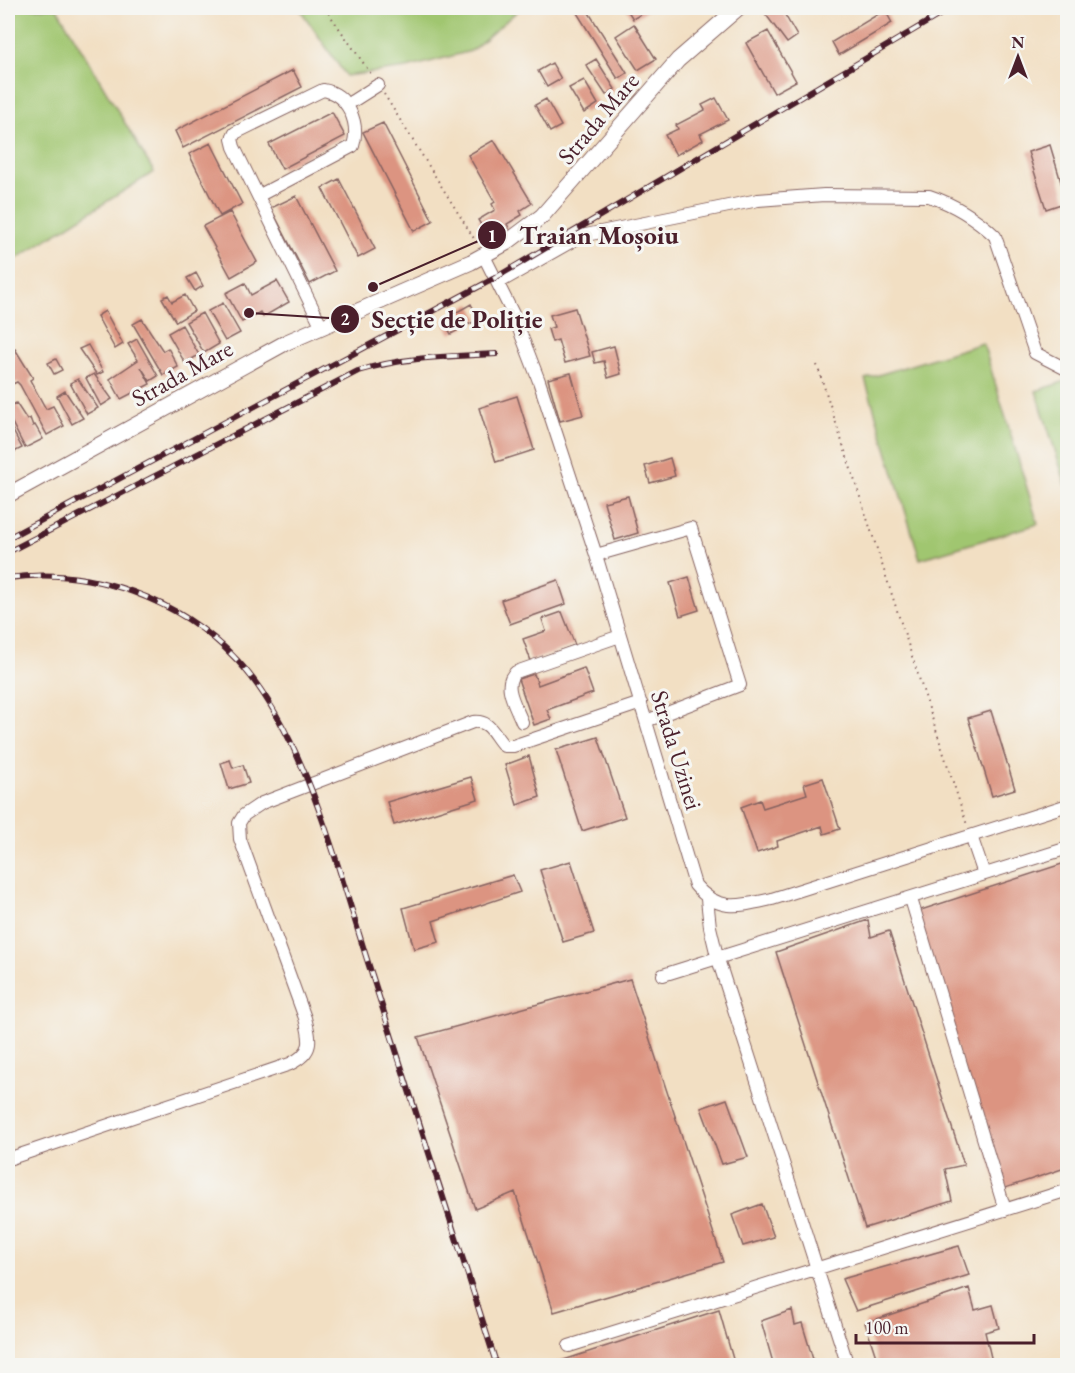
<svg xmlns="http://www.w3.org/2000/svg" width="1075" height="1373" font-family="'EB Garamond',serif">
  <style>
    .green { fill: #a0c670; stroke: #75724e; stroke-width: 1.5 }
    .building { fill: #dc9481 }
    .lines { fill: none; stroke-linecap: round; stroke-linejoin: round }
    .minor-casing { stroke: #856260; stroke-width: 14 }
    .major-casing { stroke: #856260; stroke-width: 17 }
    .path { stroke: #856260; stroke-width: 2; stroke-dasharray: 1.5 4.5; stroke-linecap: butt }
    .minor { stroke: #fff; stroke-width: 12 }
    .major { stroke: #fff; stroke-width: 15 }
    .rail-casing { stroke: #4a1f2b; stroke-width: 6 }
    .rail { stroke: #f6f6f2; stroke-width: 4; stroke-dasharray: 11; stroke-linecap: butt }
    .labels { text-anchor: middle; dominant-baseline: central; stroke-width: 6; stroke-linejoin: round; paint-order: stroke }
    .street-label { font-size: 24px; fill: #4a1f2b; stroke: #f6f6f2 }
    .leader { fill: none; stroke: #4a1f2b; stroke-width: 2 }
    .callout-dot { fill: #4a1f2b; stroke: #f6f6f2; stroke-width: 2 }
    .mark-label { font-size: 18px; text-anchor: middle; font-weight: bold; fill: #fff }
    .callout-label { font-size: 26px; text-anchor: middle; font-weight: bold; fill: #4a1f2b; stroke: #f6f6f2; stroke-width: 6; stroke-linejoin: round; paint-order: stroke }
  </style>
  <rect width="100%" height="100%" fill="#f6f6f2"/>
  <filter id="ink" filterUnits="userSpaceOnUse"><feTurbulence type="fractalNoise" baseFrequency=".0167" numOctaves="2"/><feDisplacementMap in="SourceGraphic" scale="12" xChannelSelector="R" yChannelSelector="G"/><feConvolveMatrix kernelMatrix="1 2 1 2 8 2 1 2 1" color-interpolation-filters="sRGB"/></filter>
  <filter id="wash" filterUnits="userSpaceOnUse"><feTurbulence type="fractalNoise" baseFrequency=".008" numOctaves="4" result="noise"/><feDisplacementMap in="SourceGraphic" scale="24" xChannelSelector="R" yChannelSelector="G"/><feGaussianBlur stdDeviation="1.35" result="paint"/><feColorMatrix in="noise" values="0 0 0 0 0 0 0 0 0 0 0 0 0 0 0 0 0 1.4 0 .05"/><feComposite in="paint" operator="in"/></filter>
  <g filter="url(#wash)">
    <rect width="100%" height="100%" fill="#f2dfc3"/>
    <path class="green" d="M8 8H57L154 172 8 264Z
      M299 8H521L471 51 407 68 346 76Z
      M983 343 1038 524 920 559 865 379Z
      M1066 381 1068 385 1067 488 1036 391Z"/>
    <g id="blocks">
      <path class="building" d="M574 8H586L627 73 618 79Z
        M626 8H651L633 19Z
        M761 8H781L797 36 787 43Z
        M885 10 892 23 839 55 832 42Z
        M634 24 656 59 638 70 616 36Z
        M768 31 796 81 774 93 746 43Z
        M596 59 615 89 606 95 586 65Z
        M552 63 561 79 547 87 538 71Z
        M293 70 302 87 183 148 175 131Z
        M584 80 598 104 584 113 569 88Z
        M716 98 728 120 700 134 703 140 676 155 665 135 678 129 676 125 705 110 702 105Z
        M546 99 561 126 550 132 535 105Z
        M332 112 345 136 282 169 269 144Z
        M383 123 433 221 414 231 363 132Z
        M494 140 532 203 520 211 522 215 507 224 509 228 490 240 478 220 495 210 492 204 495 202 468 155Z
        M211 143 242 204 220 216 189 154Z
        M1050 145 1067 202 1046 209 1028 152Z
        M339 179 375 249 358 258 322 188Z
        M296 196 335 271 310 284 271 208Z
        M230 212 257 262 231 277 203 226Z
        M196 273 203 286 195 291 187 278Z
        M277 281 289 302 263 317 260 312 242 322 226 293 245 283 251 295Z
        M168 295 172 302 185 295 194 311 176 322 162 298Z
        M223 303 240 333 225 341 208 311Z
        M471 304 479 319 451 334 443 320Z
        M575 308 590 356 565 363 558 340 552 342 548 329 554 327 550 315Z
        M105 311 123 344 115 349 97 316Z
        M202 313 219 344 204 353 186 322Z
        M142 319 163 351 168 348 178 367 163 375 133 324Z
        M182 325 199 355 185 363 168 333Z
        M137 339 158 376 150 381 141 367 150 384 121 399 110 379 138 360 128 344Z
        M88 345 103 372 97 375 79 349Z
        M614 346 621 374 608 378 604 361 595 363 592 352Z
        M15 349 33 378 30 380 46 409 53 406 64 426 47 435 20 385 17 382 8 386V352Z
        M56 359 62 370 54 374 48 363Z
        M571 373 583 415 560 421 548 379Z
        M94 374 112 399 101 406 86 378Z
        M78 379 98 408 87 414 70 383Z
        M65 391 83 418 72 424 57 396Z
        M517 396 534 450 496 462 479 408Z
        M16 403 27 420 30 418 33 426 35 425 43 439 25 448 8 415V408Z
        M12 429 22 448 8 455V432Z
        M670 458 675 476 650 483 645 466Z
        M628 496 638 533 615 540 604 502Z
        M689 577 699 610 680 616 670 583Z
        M558 580 566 604 510 624 501 600Z
        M562 612 575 645 531 661 523 639 546 631 542 619Z
        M584 668 593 693 547 710 551 719 534 725 518 679 534 674 538 685Z
        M991 711 1015 789 992 796 968 718Z
        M598 737 625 817 582 831 556 750Z
        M529 756 540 797 517 805 505 765Z
        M230 760 233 768 243 765 249 783 229 789 221 763Z
        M471 777 478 799 394 825 387 802Z
        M823 778 840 829 824 834 822 826 777 841 778 846 757 853 741 807 760 800 763 808 807 794 804 784Z
        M571 861 594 933 563 942 540 870Z
        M1068 862V1167L999 1190 915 912Z
        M513 875 520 892 433 921 439 942 414 949 403 908Z
        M868 920 871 937 889 931 964 1165 945 1169 952 1201 865 1228 776 952Z
        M630 979 723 1262 554 1312 515 1192 475 1209 418 1037Z
        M727 1099 748 1157 722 1164 701 1108Z
        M762 1204 774 1237 743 1246 732 1215Z
        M959 1246 969 1275 856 1311 842 1279Z
        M969 1288 975 1310 993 1305 999 1328 985 1332 993 1366H879L865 1323Z
        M719 1310 735 1366H548V1365Z
        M792 1310 795 1325 802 1323 815 1366H774L761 1321Z"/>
    </g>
  </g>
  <g filter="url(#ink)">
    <use href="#blocks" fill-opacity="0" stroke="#856260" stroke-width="1.5"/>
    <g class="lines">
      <g class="minor-casing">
        <path id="minor" d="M348 104 378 85
          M258 196 353 146C360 123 348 94 323 90L235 133 232 139 234 147 321 325
          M484 256 514 316 539 381 596 555 695 885C718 913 740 906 772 899L1068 805
          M498 283 581 236 758 200 824 195 929 196C953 204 977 219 995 236L1035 353 1068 370
          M596 555 691 528 740 685 646 721
          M522 722C516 706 501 684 516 672L620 636
          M971 836 984 874
          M707 899 710 927 717 956 848 1366
          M911 899 1005 1210
          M663 975 1068 848
          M8 1159 290 1064C314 1052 311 1041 305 1018L240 839 239 823 244 815 262 803 473 722C491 720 493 735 504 746H513L641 703
          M569 1346 1068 1190"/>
      </g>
      <g class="major-casing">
        <path id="major" d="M8 495 287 342 471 262 506 243 542 216 678 60 738 8"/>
      </g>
      <path class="path" d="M325 8 371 74
        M384 94 478 245
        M817 365 967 825"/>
      <use href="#minor" class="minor"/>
      <use href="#major" class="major"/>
      <g class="rail-casing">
        <path id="rail" d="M8 538 495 278 951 8
          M8 552 358 371C403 357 449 356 496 354
          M8 578C91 566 180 599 237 660 307 735 340 878 372 975 413 1105 455 1235 497 1366"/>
      </g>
      <use href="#rail" class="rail"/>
    </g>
  </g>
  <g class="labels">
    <g class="street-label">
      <text transform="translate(598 118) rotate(-50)">Strada Mare</text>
      <text transform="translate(182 373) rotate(-29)">Strada Mare</text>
      <text transform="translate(677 750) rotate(73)">Strada Uzinei</text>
    </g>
  </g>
  <path class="leader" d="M373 287L492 235M249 313L345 319"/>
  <g class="callout-dot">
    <circle cx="373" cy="287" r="6"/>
    <circle cx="249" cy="313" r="6"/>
    <circle cx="492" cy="235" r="15"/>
    <circle cx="345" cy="319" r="15"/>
  </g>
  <g class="mark-label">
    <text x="492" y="242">1</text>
    <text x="345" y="325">2</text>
  </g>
  <g class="callout-label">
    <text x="599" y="244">Traian Moșoiu</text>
    <text x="457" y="328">Secție de Poliție</text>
  </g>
  <rect width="1075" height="1373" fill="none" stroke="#f6f6f2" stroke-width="30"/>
  <g transform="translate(1018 57)" stroke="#f6f6f2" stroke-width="4.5" paint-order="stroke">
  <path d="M0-4.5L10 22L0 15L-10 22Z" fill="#4a1f2b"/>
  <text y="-9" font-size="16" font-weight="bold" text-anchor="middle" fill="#4a1f2b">N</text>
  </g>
  <path d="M856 1334v9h178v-9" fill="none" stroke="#4a1f2b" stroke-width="3"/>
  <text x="865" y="1334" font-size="18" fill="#4a1f2b" stroke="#f6f6f2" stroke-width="4.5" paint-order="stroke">100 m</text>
</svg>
